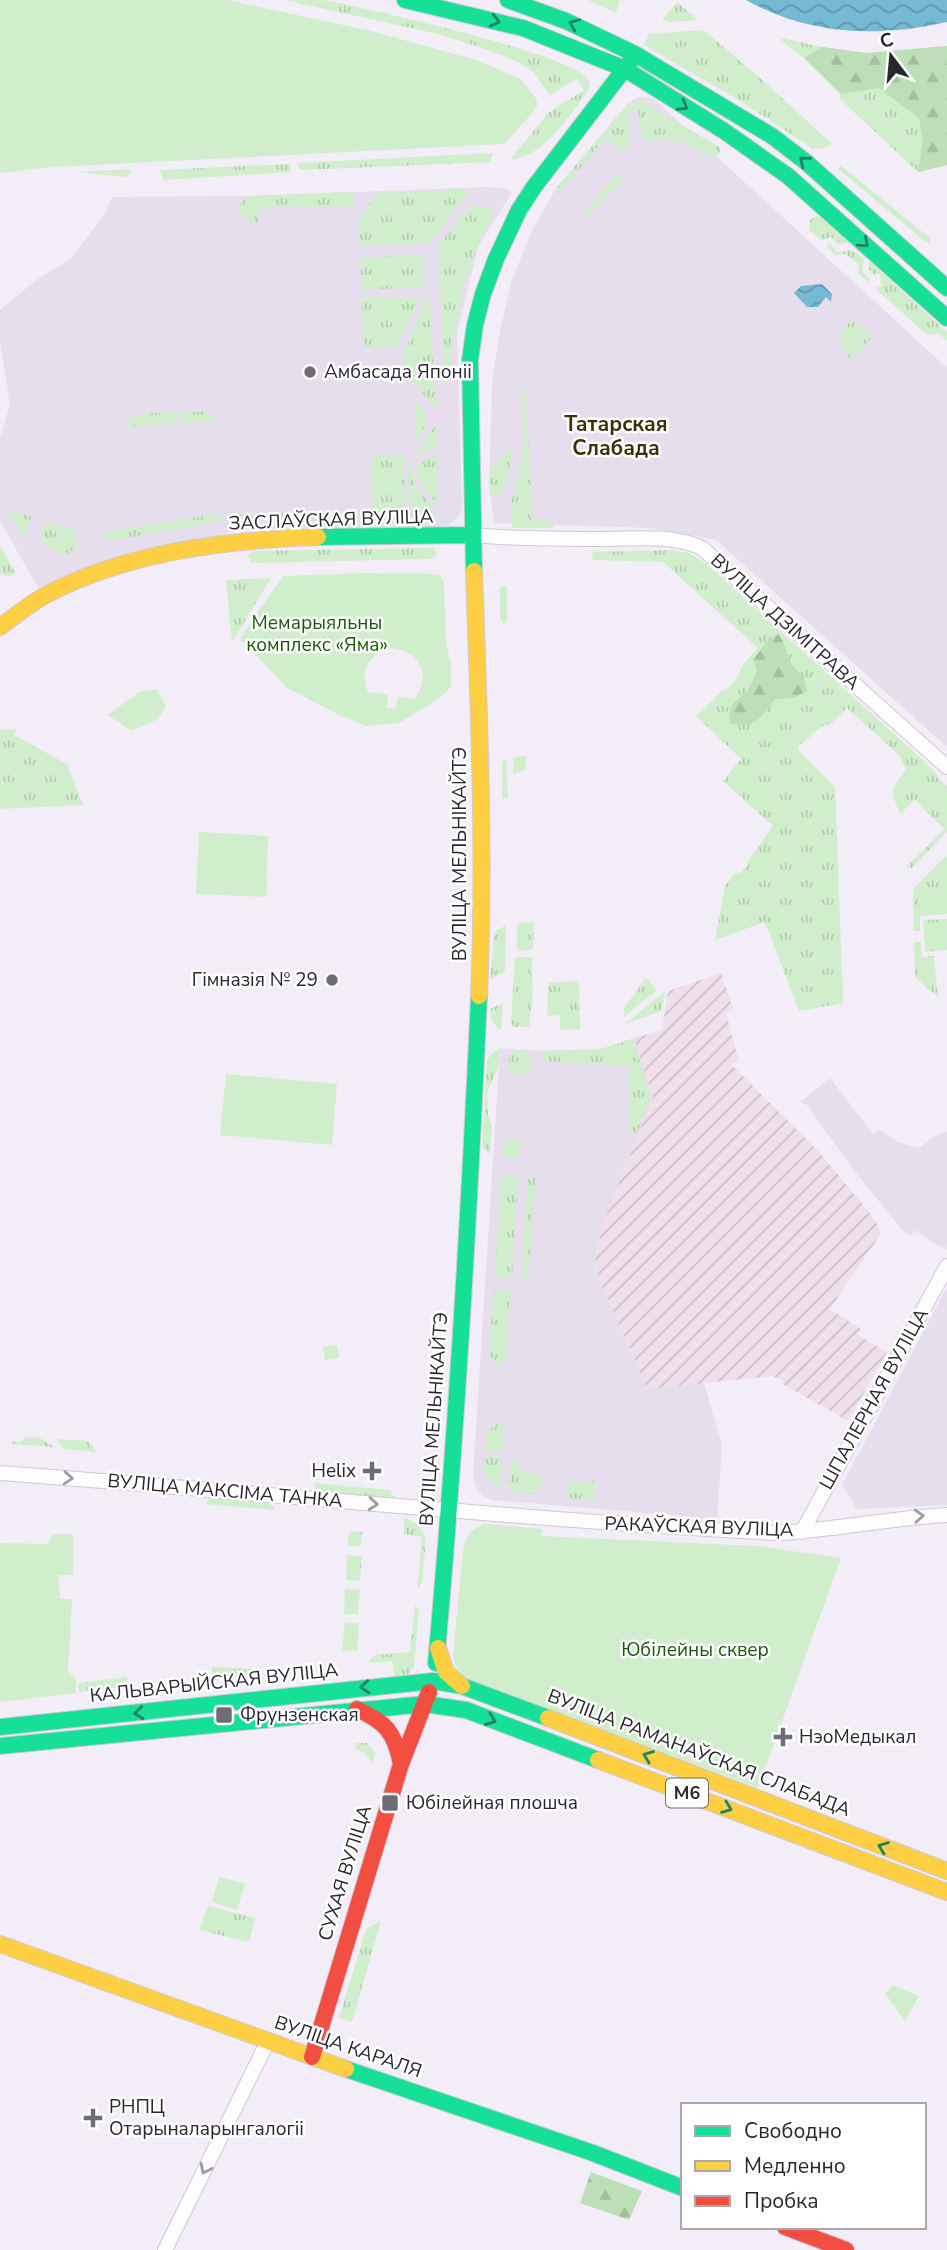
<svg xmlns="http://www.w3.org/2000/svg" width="947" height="2250" font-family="'Nunito Sans',sans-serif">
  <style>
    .commercial { fill: #e6dded }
    .industrial { fill: url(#industrial-furrows) }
    .grass { fill: url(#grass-tufts) }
    .forest { fill: url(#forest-firs) }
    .park { fill: #d0eecb; fill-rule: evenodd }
    .water { fill: url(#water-waves) }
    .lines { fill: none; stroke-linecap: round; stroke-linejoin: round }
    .street-casing { stroke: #cec9d3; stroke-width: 16 }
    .fast-casing { stroke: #cec9d3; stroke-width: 18 }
    .slow-casing { stroke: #cec9d3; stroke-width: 18 }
    .jam-casing { stroke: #cec9d3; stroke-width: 18 }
    .street { stroke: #fdfcfe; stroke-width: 14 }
    .fast { stroke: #16e098; stroke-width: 16 }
    .slow { stroke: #ffcf43; stroke-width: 16 }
    .jam { stroke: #f24e42; stroke-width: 16 }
    .oneway { stroke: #208363 }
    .oneway2 { stroke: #9e9ca0 }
    .poi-dot { fill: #706c75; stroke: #fff; stroke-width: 2.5 }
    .labels { text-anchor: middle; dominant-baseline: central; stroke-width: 5; stroke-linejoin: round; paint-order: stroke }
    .shield { fill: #fff; stroke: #6a676d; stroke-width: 2 }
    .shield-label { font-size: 18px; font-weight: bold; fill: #2a262e }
    .poi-label { font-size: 19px; fill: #2a262e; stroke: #fff; text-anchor: start }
    .street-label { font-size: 19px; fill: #2a262e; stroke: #fff }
    .park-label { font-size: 19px; fill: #185906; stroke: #fff }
    .neighbourhood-label { font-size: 21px; font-weight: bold; fill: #343309; stroke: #fff }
  </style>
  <defs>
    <pattern id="industrial-furrows" width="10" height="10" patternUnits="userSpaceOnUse" patternTransform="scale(1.75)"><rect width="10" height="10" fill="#efdfeb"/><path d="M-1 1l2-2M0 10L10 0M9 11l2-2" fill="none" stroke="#cdbfca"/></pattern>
    <pattern id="grass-tufts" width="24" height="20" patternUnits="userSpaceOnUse" patternTransform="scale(1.75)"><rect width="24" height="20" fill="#d0eecb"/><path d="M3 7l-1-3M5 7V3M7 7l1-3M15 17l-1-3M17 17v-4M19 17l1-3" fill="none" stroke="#b3ccaf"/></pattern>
    <pattern id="forest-firs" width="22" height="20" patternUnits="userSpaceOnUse" patternTransform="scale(1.75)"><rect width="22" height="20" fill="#bcdfb7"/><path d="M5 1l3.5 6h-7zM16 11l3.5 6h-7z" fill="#a2bf9e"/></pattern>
    <pattern id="water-waves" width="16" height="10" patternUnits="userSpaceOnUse" patternTransform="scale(1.75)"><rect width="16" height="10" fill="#76b9d5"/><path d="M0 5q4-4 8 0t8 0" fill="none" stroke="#6196ad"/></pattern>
  </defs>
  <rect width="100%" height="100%" fill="#f3edf8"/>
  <path class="commercial" d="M641 96 654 99 947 368V747L716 540 650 528 495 523 489 490 492 383 500 331 512 280 532 231 556 188 629 102Z
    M488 187 508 189 511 194 478 247 457 334 462 507 460 515 450 524 435 528 243 529 114 563 41 593 0 521V438L10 404 0 343V310L39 278 71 259 105 213 112 197 248 196Z
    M634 1038 653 1097 602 1225 594 1266 647 1389 704 1383 722 1445 717 1519 492 1500 483 1496 476 1488 473 1477 500 1048 545 1051 601 1049Z
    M830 1078 873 1134 878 1129 898 1142 919 1148 932 1138 947 1131V1246L945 1250 914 1230 911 1235 903 1231 852 1168 807 1105 800 1102Z
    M947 1287V1505L857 1509 842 1485Z"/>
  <path class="industrial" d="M721 973 733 1008 726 1013 739 1061 731 1064 818 1151 869 1212 882 1232 830 1309 861 1329 858 1335 887 1352 848 1421 781 1383 782 1380 773 1376 647 1389 594 1266 602 1225 653 1097 634 1038 662 1030 668 991Z"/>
  <path class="grass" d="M283 0C295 0 308 0 321 0 356 5 573 55 587 78 591 83 589 87 587 93 566 119 546 155 510 160L548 113 584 90 577 79 550 95C544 88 539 79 533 72 518 57 456 40 434 33Z
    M588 0H620L616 13Z
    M677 2 698 20 669 22 662 20Z
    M704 30 760 78 832 144 821 149 812 148 745 104 644 45 649 34Z
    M783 38 822 47 867 53 947 46V165L918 172 840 99V94L804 58 781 40Z
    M641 101 721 148 718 155 712 157C689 145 670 136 644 141L642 139 638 109 627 111 630 140 624 151 606 137 559 193 557 188 626 106Z
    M493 153 490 162 302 170 298 168V163Z
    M290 164 291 172 164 180 159 170Z
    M840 165 930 238V243H927L838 169Z
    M131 169V172L127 177 77 172Z
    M618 174 622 177 620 182 587 218 582 213Z
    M471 189 429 243 358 246 360 218 377 193Z
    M352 192 355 198 352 206 258 209V223H250L240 212 239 206 248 196Z
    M473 206 495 210C465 263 453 325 448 385H444L439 248 440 244 467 210Z
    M815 216H819L850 243 838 244 831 237 821 240 810 231V220Z
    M830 244 837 252 852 250 864 259 862 271 870 280V283L858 273 859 265 846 254 836 255 826 246Z
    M422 255 425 281 420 287 362 290 360 258Z
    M869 261 947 332V341L938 333 927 335 877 290 876 287H881L880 274H876V276L868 269Z
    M421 297 396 347H365L361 297Z
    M428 297 430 306 436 410 405 370 404 352Z
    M851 321 855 322 872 337 851 360C837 344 836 336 851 321Z
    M525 387 533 521H553V528H512L511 504 524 452 521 389Z
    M416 400C431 417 428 424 416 442Z
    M207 411 211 413 214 421 182 423 180 413Z
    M175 412 176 423 124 427C131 410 159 414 175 412Z
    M435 426 438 428 437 446 417 456 418 450Z
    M511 448 513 450 503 495 494 496 489 490V470Z
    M437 453 438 506 417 478V465Z
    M404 455 405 513 373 515 371 457Z
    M412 467 413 481 436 514 434 515 410 516 408 471Z
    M4 509 32 517 26 536Z
    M361 510 360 517 239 521H233V515Z
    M220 514 222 518 221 521 113 540H105L103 535 116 530Z
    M46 521 73 530 77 549 63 555 40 541Z
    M0 545 16 574 9 576 0 574Z
    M422 548H434L437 555 430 559 251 563 248 555 254 551Z
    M671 550 689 553 705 563 934 770 938 778 947 786V831L911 869 907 866 944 829 915 800 900 814C890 789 890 791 906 770L899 755 847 708 832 723 821 727 798 747 799 751 835 787 843 1003 799 1011 765 922 715 940 725 886 736 872 739 874 748 865 747 862 773 826 723 781 741 759 696 716 724 689 726 690 737 678 742 666 758 648 663 562 593 560 592 552Z
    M271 578 232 642 226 580Z
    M502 586 507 587V620L504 624 500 619V589Z
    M17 729 14 735 67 764 83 805 0 809V730Z
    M526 756 525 769 513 775V758Z
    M506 759 508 798 502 799V762Z
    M947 855V914L920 916V931H913V889Z
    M947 919V950L925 952 923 920Z
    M534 922 533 948 529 950 517 951V923Z
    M506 925 505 972 490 979 494 936 496 931Z
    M914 942H921L922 957 934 956 938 997 915 977Z
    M518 957H531L532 959 533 991 529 1027H514L511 1023 515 959Z
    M646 978 657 990 624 1017V1008Z
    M579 981 580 1029 560 1030V1015L547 1016 548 983Z
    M665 991 662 1011 625 1024Z
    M503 1003 501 1029H499L491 1020 490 1009Z
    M632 1039 651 1096 637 1133 629 1130V1066L544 1061 545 1051 601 1049Z
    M500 1048 498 1068 487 1093 488 1114 492 1127 490 1154 484 1150 482 1145 487 1060 492 1053Z
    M513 1051 531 1052 530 1070 526 1074H508L509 1056Z
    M508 1139 522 1140 519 1156 501 1157 502 1145Z
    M502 1175 518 1177 512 1277H495Z
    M528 1178H536L528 1278 521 1277Z
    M494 1289 509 1290 510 1291 505 1366 494 1362 489 1351Z
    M498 1422H504L503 1448 501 1451H487L485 1448 486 1433Z
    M27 1437 40 1438 54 1447 12 1444 13 1441 20 1442Z
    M56 1439 88 1441 97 1452 63 1449Z
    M485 1456 501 1458 502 1460 500 1487H496L483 1472Z
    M512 1460H518L516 1469 544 1476 536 1494 508 1491Z
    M596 1481 594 1500 568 1498 567 1482Z
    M315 1483 390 1490 394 1497 393 1501 315 1494Z
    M209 1498 268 1503 274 1507V1510L206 1504Z
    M404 1517 419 1525 426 1538 422 1583 417 1589 422 1537 404 1534Z
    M349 1531 362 1532 361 1546H348Z
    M347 1555 362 1556 360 1581 346 1580Z
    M345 1589 360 1590 358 1614H344Z
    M415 1605 419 1609 414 1667 408 1674 394 1677 392 1661 369 1663V1660L375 1655 410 1652Z
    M345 1622 359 1623 357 1651 342 1650Z
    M212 1667 253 1669V1675L216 1680 212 1677Z
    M127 1677 128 1687 79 1692 78 1683Z
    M355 1743H367L375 1753 373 1763 363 1752 356 1750Z
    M208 1906 255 1918 249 1942 199 1930Z
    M381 1921 352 2022 339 2018 366 1929Z"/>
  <path class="forest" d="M947 46V165L918 172 923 141 919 118 879 88 841 94 804 58 822 47 867 53Z
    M778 634C787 646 785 649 790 661 798 676 804 669 807 691L794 698 775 699C761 718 755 729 730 723 728 703 734 704 746 692 751 687 754 678 757 670L753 660 768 640Z
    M591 2172 642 2191 629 2220 580 2203Z"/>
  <path class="park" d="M0 0H227L371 31 476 60 521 79 537 100V107L505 144 53 167 0 173Z
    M365 573 439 574 444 583 446 643 451 664V687L440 698 399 723 366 726 341 716 287 688 240 638 283 576ZM391 648C421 651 431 674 415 699L398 697 396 709 387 708 388 695 368 692C359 671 369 654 391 648Z
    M156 689 166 706 158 719 131 731 108 715 139 692Z
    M199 832 268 836 266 897 196 894Z
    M226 1074 337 1084 332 1145 220 1135Z
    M337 1345 339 1358 325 1360 323 1347Z
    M485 1524 542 1529 541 1536 757 1546 841 1558 758 1788 464 1677 455 1665 453 1654 463 1550C465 1537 473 1527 485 1524Z
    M52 1534H73V1575H58L60 1599H72L68 1669 69 1673 76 1679V1693L0 1702V1543L48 1544Z
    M219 1877 245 1884 237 1910 212 1902Z
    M893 1985 919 1996 905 2021 885 1993Z"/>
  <path class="water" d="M746 0H947V22C877 38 809 35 746 0Z
    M822 284 832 294 831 302 826 297 818 307H807L794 293 801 286Z"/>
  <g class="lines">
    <g class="street-casing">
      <path id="street" d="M472 535C515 539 558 539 601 539 634 539 672 534 702 548L947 767
        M0 1473C259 1492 518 1520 778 1533 835 1530 890 1518 947 1515
        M802 1532 947 1266
        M165 2250 268 2041"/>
    </g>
    <g class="fast-casing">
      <path id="fast" d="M405 0 523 28 625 69 724 131 788 176 947 318
        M508 0 566 21 635 54 772 136 806 162 947 288
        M318 537 472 535
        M474 571 470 360 475 325 483 294 496 259 519 210 534 187 633 58
        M436 1663C456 1441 469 1219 479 996
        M0 1727 433 1681 462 1686 548 1718
        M0 1746 425 1704 466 1710 598 1760
        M346 2069 593 2153 683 2188"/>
    </g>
    <g class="slow-casing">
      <path id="slow" d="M474 571C479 713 485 854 479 996
        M0 627C14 617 28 605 44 596 126 552 226 540 318 537
        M438 1648 446 1672 462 1686
        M548 1718 947 1871
        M598 1760 947 1892
        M0 1944 346 2069"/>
    </g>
    <g class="jam-casing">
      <path id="jam" d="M357 1709C386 1722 395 1733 401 1764
        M312 2057 401 1764 429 1692
        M785 2227 846 2250"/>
    </g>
    <use href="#street" class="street"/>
    <use href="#fast" class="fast"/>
    <use href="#slow" class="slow"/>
    <use href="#jam" class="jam"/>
  </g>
  <defs><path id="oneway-chevron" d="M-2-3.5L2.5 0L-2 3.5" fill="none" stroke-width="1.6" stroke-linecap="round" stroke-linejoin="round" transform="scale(1.75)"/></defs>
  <g class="oneway">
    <use href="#oneway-chevron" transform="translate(495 21) rotate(14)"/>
    <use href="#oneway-chevron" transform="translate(574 24) rotate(-157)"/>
    <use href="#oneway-chevron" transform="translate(683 106) rotate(31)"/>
    <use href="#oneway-chevron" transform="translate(804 161) rotate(-141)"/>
    <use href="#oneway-chevron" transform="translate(864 243) rotate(42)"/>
    <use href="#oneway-chevron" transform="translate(365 1687) rotate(175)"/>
    <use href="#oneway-chevron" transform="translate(139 1713) rotate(174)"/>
    <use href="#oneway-chevron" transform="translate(491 1720) rotate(21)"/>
    <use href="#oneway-chevron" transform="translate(648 1756) rotate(-159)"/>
    <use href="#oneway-chevron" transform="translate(727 1808) rotate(21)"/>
    <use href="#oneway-chevron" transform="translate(883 1847) rotate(-159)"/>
  </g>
  <g class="oneway2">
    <use href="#oneway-chevron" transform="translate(68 1478) rotate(4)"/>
    <use href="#oneway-chevron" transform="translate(373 1504) rotate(5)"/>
    <use href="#oneway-chevron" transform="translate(919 1516) rotate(-3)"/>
    <use href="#oneway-chevron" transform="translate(205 2169) rotate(116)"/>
  </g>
  <g class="poi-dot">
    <circle cx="310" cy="372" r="7"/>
    <circle cx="332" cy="980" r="7"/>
    <path d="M368.5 1460.5h7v7h7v7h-7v7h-7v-7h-7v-7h7z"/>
    <rect x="215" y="1706" width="18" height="18" rx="3.5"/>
    <path d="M779.5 1726.5h7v7h7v7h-7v7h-7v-7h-7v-7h7z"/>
    <rect x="381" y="1794" width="18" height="18" rx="3.5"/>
    <path d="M89.5 2107.5h7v7h7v7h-7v7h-7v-7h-7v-7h7z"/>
  </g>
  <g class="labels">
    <rect class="shield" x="666" y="1778.5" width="42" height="29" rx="5"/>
    <g class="shield-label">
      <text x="687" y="1793">М6</text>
    </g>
    <g class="poi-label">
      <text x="324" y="372">Амбасада Японіі</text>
      <text x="318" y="980" text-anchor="end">Гімназія № 29</text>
      <text x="356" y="1471" text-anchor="end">Helix</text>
      <text x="240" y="1715">Фрунзенская</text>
      <text x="799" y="1737">НэоМедыкал</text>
      <text x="406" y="1803">Юбілейная плошча</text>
      <text x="109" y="2107">РНПЦ<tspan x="109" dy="22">Отарыналарынгалогіі</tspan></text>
    </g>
    <g class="street-label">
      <text transform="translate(331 520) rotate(-2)">ЗАСЛАЎСКАЯ ВУЛІЦА</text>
      <text transform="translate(785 622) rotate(42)">ВУЛІЦА ДЗІМІТРАВА</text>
      <text transform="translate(460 854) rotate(-90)">ВУЛІЦА МЕЛЬНІКАЙТЭ</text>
      <text transform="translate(874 1399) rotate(-61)">ШПАЛЕРНАЯ ВУЛІЦА</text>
      <text transform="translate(434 1419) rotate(-86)">ВУЛІЦА МЕЛЬНІКАЙТЭ</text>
      <text transform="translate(225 1491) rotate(5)">ВУЛІЦА МАКСІМА ТАНКА</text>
      <text transform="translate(699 1527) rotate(2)">РАКАЎСКАЯ ВУЛІЦА</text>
      <text transform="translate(214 1683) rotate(-6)">КАЛЬВАРЫЙСКАЯ ВУЛІЦА</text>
      <text transform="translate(699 1753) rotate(21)">ВУЛІЦА РАМАНАЎСКАЯ СЛАБАДА</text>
      <text transform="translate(345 1873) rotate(-73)">СУХАЯ ВУЛІЦА</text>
      <text transform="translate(348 2047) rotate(19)">ВУЛІЦА КАРАЛЯ</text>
    </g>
    <g class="park-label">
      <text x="317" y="623">Мемарыяльны<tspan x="317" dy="22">комплекс «Яма»</tspan></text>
      <text x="695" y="1650">Юбілейны сквер</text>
    </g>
    <g class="neighbourhood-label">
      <text x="616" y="424">Татарская<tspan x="616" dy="24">Слабада</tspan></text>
    </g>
  </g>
  <rect x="681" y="2103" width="245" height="126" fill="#ffffff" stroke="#aaa8ab" stroke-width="2"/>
  <rect x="695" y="2126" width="35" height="10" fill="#16e098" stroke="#aaa8ab" stroke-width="2"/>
  <text x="744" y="2138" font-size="21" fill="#2a262e">Свободно</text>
  <rect x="695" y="2161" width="35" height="10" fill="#ffcf43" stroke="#aaa8ab" stroke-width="2"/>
  <text x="744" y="2173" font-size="21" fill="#2a262e">Медленно</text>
  <rect x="695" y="2196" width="35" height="10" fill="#f24e42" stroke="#aaa8ab" stroke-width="2"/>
  <text x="744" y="2208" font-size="21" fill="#2a262e">Пробка</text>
  <g transform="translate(891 56) rotate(344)" stroke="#ffffff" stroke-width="5" paint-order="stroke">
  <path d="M0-5L12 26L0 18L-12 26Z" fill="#2a262e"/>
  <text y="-10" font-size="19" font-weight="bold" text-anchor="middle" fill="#2a262e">С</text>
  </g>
</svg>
